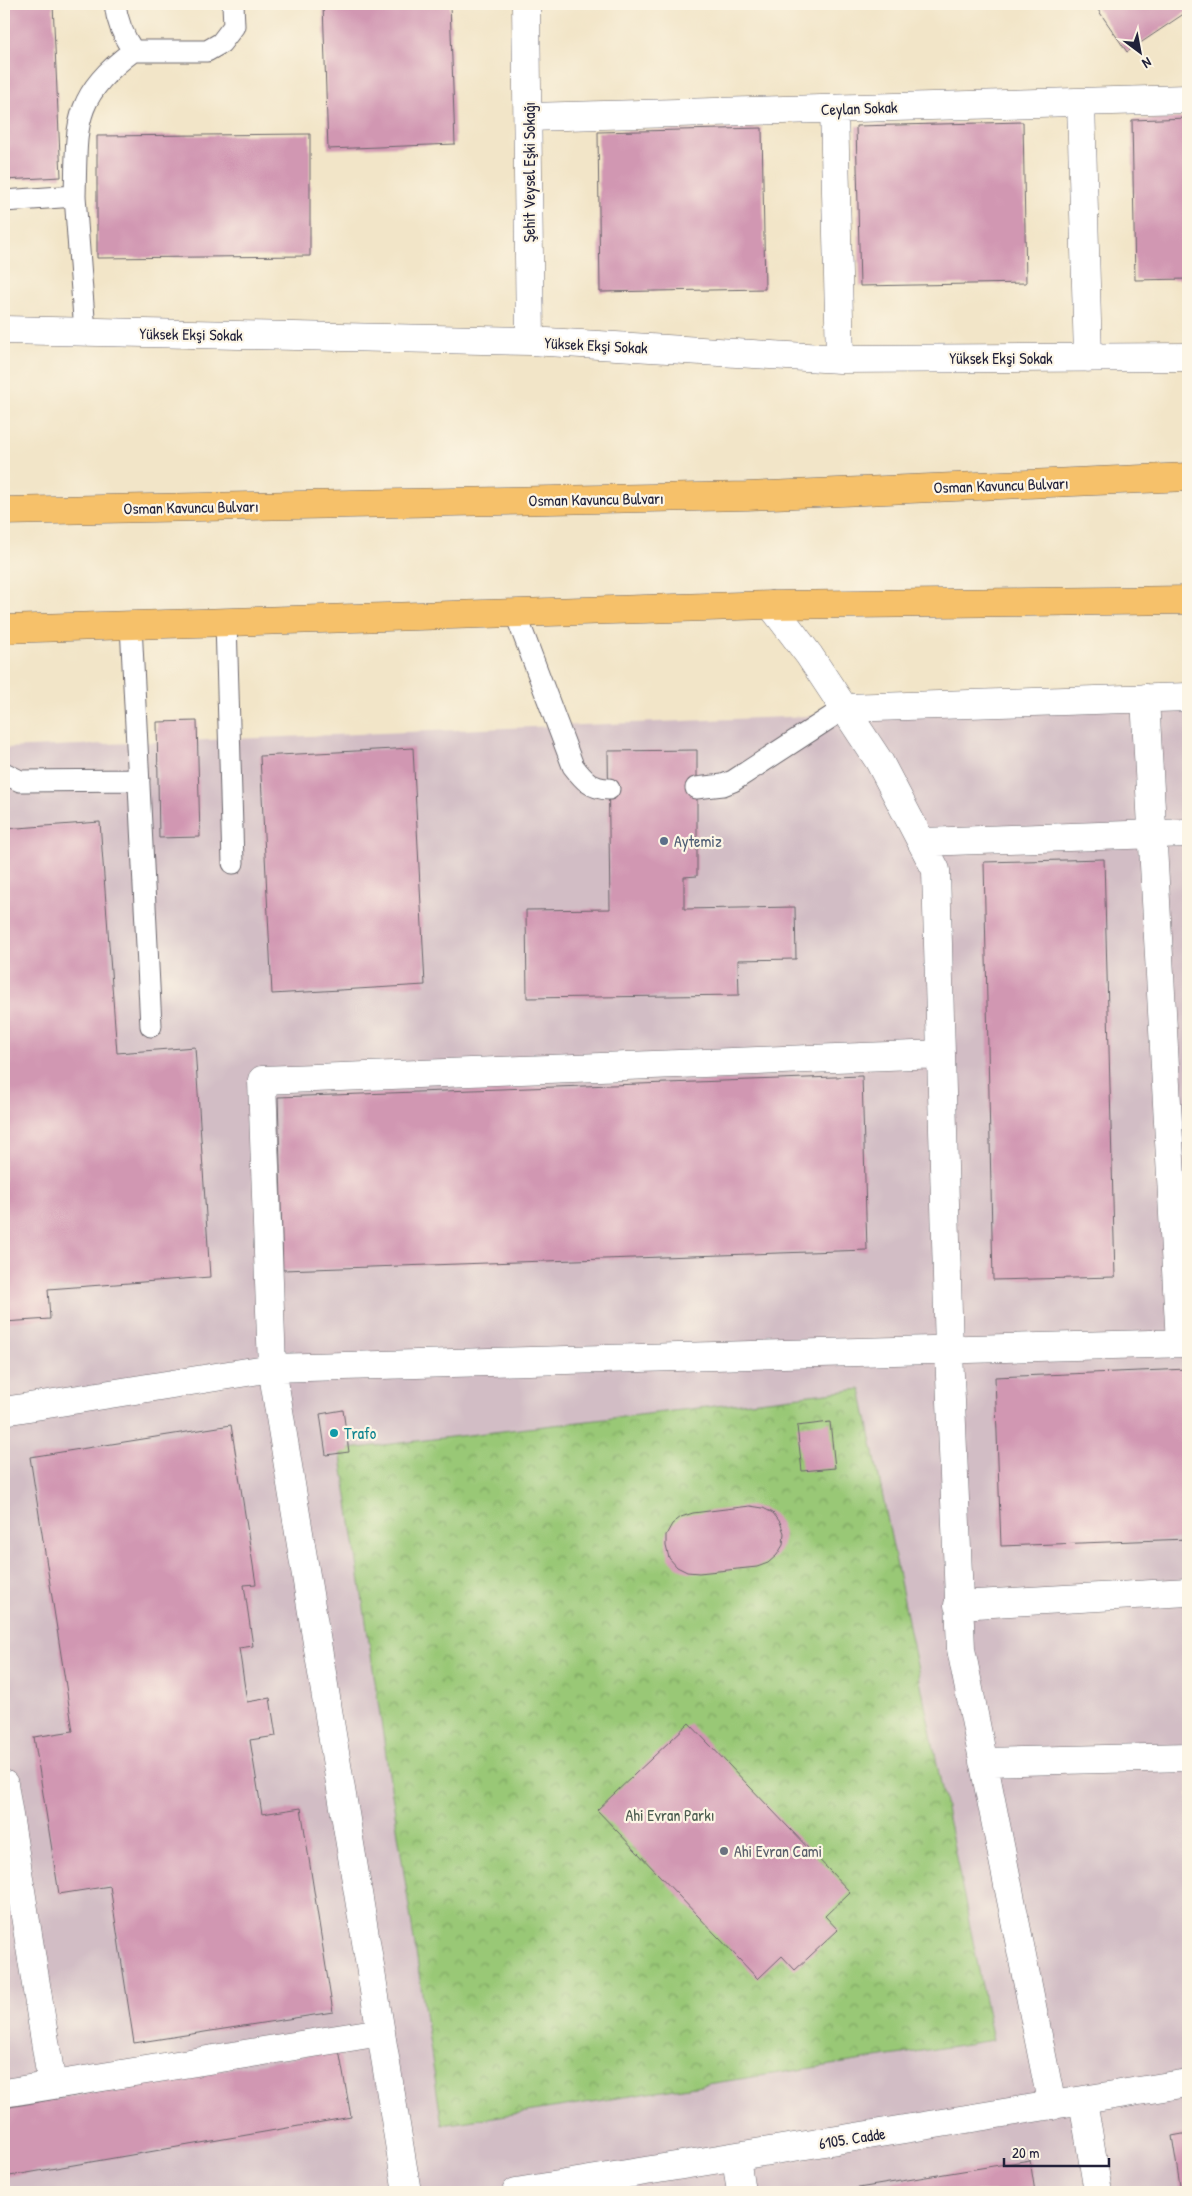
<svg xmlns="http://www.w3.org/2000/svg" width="1192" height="2196" font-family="'Patrick Hand',sans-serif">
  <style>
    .industrial { fill: #d2bdc5 }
    .park { fill: url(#park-crowns); stroke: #5e7558 }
    .building { fill: #d197b2 }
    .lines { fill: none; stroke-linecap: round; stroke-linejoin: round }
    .service-casing { stroke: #6b666c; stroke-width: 23 }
    .minor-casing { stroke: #6b666c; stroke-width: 29 }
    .trunk-casing { stroke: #6b666c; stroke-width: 29 }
    .service { stroke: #fff; stroke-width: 21 }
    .minor { stroke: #fff; stroke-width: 28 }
    .trunk { stroke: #f6c16b; stroke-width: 28 }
    .service-dot { fill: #5c6f8a; stroke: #fcf5e5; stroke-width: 2 }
    .culture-dot { fill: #0f9aa8; stroke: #fcf5e5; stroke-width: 2 }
    .worship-dot { fill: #6b7280; stroke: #fcf5e5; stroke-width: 2 }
    .labels { text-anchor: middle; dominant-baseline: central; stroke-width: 4.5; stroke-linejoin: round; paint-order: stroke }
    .street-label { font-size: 16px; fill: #22223b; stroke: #fcf5e5 }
    .service-label { font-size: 16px; fill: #4e5e75; stroke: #fcf5e5; text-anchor: start }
    .culture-label { font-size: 16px; fill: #0d838f; stroke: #fcf5e5; text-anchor: start }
    .park-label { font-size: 16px; fill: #4c5c50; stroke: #fcf5e5 }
    .worship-label { font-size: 16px; fill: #5b616d; stroke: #fcf5e5; text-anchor: start }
  </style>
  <defs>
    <pattern id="park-crowns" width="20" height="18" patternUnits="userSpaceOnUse" patternTransform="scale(1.25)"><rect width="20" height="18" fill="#99c876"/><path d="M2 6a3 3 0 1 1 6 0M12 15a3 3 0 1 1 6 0" fill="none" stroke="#7ca262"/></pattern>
  </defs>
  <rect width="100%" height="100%" fill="#fcf5e5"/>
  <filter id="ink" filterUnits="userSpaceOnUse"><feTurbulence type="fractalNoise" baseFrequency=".02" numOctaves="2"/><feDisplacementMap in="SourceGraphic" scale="10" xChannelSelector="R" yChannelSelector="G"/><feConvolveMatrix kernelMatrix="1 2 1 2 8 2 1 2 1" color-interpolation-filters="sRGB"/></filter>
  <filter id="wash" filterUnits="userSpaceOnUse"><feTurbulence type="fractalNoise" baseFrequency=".0096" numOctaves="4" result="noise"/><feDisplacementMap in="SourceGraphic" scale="20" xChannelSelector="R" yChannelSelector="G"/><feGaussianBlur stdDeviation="1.12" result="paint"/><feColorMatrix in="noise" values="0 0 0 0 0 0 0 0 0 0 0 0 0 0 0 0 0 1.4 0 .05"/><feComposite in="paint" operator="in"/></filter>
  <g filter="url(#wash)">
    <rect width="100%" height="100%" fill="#f2e5c8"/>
    <path class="industrial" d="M1188 701V2192H4V748Z"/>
    <path class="park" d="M861 1389 993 2040 442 2125 340 1450Z"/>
    <g id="blocks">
      <path class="building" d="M4 4H53L61 177 4 180Z
        M323 4H450L455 144 328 149Z
        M1094 4H1188V11L1127 52Z
        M1188 118V279L1135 280 1132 120Z
        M1023 122 1026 283 860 286 856 126Z
        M762 128 765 289 600 292 598 132Z
        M310 134V256L97 258V136Z
        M197 721 200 837 159 838 157 722Z
        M413 748 425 985 272 994 260 756Z
        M697 750V876L684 877V909L795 907 796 959 738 960 739 995 527 998 526 910 610 909 608 751Z
        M100 822 117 1053 195 1047 210 1277 48 1289 50 1319 4 1322V829Z
        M1104 859 1115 1277 993 1280 984 862Z
        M862 1076 867 1250 283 1270 278 1097Z
        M1188 1369V1539L1001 1546 995 1377Z
        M343 1410 349 1452 326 1455 320 1414Z
        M830 1422 835 1468 802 1471 797 1426Z
        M231 1425 256 1584 244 1585 253 1646 239 1648 247 1702 270 1698 276 1736 250 1740 262 1814 301 1808 333 2012 134 2043 110 1886 59 1894 34 1737 73 1731 30 1457Z
        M750 1506 763 1508 773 1513 780 1522 784 1533 783 1545 777 1555 768 1563 757 1567 699 1573 687 1572 677 1567 669 1558 666 1546V1535L672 1524 681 1517 693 1513Z
        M689 1723 850 1892 825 1916 838 1930 795 1970 782 1956 758 1979 597 1810Z
        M339 2050 351 2117 4 2177V2108Z
        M1188 2133V2192H1181L1172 2136Z
        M1030 2160 1035 2192H840V2191Z"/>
    </g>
  </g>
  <g filter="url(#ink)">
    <use href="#blocks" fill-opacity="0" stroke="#6b666c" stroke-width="1"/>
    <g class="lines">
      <g class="service-casing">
        <path id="service" d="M115 4C117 22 123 36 133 51H207L221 43 234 26 233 4
          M75 196C77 127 71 97 133 51
          M4 201 75 196 85 332
          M515 612 573 766C583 779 591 789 609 789
          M226 622 233 863
          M131 625 151 1026
          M4 773 20 781 139 780
          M696 788 723 785 733 781 845 708"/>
      </g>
      <g class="minor-casing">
        <path id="minor" d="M526 4 530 341
          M1081 102 1088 358
          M834 109 840 359
          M529 117 1188 99
          M4 330 530 341 840 359 1188 357
          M771 605 809 655 879 761 936 870 949 1351 961 1649 1052 2106
          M1145 698 1180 1343
          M845 708 1188 697
          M922 842 1188 833
          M4 1411 272 1368 1188 1343
          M958 1605 1188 1592
          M983 1762 1188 1757
          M4 1784 52 2085
          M4 2093 381 2032
          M1083 2100 1098 2192
          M736 2157 741 2192
          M407 2192 272 1368 262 1080 941 1054
          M516 2192 1188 2083"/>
      </g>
      <g class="trunk-casing">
        <path id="trunk" d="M4 511 747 496 1188 477
          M4 629 771 605 1188 600"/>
      </g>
      <use href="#service" class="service"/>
      <use href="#minor" class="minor"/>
      <use href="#trunk" class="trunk"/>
    </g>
  </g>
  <circle class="service-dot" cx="664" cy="841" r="5"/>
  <circle class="culture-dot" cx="334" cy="1433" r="5"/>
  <circle class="worship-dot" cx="724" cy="1851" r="5"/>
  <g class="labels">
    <g class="street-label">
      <text transform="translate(859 108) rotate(-2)">Ceylan Sokak</text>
      <text transform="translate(529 172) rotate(-90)">Şehit Veysel Eşki Sokağı</text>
      <text transform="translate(191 334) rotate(1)">Yüksek Ekşi Sokak</text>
      <text transform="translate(596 345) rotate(3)">Yüksek Ekşi Sokak</text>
      <text x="1001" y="358">Yüksek Ekşi Sokak</text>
      <text transform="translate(1001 485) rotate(-2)">Osman Kavuncu Bulvarı</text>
      <text transform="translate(596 499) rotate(-1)">Osman Kavuncu Bulvarı</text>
      <text transform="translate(191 507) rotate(-1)">Osman Kavuncu Bulvarı</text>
      <text transform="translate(852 2138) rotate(-9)">6105. Cadde</text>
    </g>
    <g class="service-label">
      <text x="674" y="841">Aytemiz</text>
    </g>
    <g class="culture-label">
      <text x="344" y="1433">Trafo</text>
    </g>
    <g class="park-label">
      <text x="670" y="1815">Ahi Evran Parkı</text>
    </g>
    <g class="worship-label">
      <text x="734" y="1851">Ahi Evran Cami</text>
    </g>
  </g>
  <rect width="1192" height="2196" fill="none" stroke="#fcf5e5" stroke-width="20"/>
  <g transform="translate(1140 52) rotate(148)" stroke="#fcf5e5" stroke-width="4" paint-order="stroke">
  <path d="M0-4L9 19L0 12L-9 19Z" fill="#22223b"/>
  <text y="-8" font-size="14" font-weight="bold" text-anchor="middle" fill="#22223b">N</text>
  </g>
  <path d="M1004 2158v8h105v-8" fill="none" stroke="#22223b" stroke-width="2.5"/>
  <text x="1012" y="2158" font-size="15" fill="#22223b" stroke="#fcf5e5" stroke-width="4" paint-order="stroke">20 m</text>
</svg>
